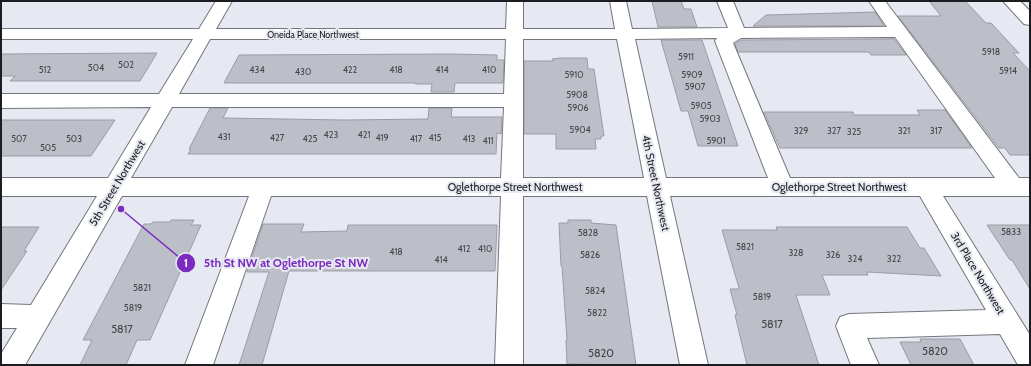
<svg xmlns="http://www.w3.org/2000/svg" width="1031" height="366" font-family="Cabin,sans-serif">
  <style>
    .building { fill: #bcbfc7; stroke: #9a9da4 }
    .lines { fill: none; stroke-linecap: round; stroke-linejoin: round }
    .minor-casing { stroke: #74767e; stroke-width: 2 }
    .minor { fill: #fff; fill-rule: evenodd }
    .labels { text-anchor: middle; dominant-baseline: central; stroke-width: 4; stroke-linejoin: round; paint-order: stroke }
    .far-street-label { font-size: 9px; fill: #1c1d20; stroke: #e6e9f1 }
    .number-label { font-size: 9px; fill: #44464a }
    .street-label { font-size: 11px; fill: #1c1d20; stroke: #e6e9f1 }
    .near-number-label { font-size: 11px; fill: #44464a }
    .leader { fill: none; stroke: #7b2cbf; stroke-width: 1.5 }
    .callout-dot { fill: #7b2cbf; stroke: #e6e9f1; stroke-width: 1.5 }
    .mark-label { font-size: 12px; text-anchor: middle; font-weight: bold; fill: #fff }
    .callout-label { font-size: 12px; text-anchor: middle; font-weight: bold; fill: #7b2cbf; stroke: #e6e9f1; stroke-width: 4; stroke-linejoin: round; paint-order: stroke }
  </style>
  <rect width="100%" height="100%" fill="#e6e9f1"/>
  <path class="building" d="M652 1H681L684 9H691L697 27H658Z
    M929 1H965L986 23H991L1019 53H1013L1030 71V155H1010L1005 148H999L898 16H941Z
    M875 12 884 26H753L766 15Z
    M894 39 906 55H871L869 52H738L735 44 741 40Z
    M661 40H702L738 146H698L688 111H681Z
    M157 53 140 81H10L15 76H1V54Z
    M452 54 497 55V60H504L503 83H455L454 92H431L432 84H415V83H224L239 55Z
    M560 58H587L588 69H594L604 136H601V139H595L596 149H556V134H524V61H553L552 59Z
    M210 108H228L223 118 344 120 428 119 429 108H452L451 117H502L501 134 497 133 496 154H188L191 149H189Z
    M917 110H945L972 148H780L764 112H853L854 115H920Z
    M1 120H115L91 156H1Z
    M171 220H194L191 225H201L150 340H137L126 365H80L92 340H83L144 224H151L153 222H170Z
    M568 220H591V223L616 225 636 365 567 364 566 340H567L562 266H561L559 223H568Z
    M263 224H304L301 232 347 231 348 225H497L495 271H289L262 365H239L269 272H247Z
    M987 225H1030V289L1012 260H1010Z
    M1 227H39L24 251H27L1 290Z
    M776 227H907L920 248H924L941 276 867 272 868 275H822L830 295H796L819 365H747L735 315H737L730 289H739V288L722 230H777Z
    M920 339H960L974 365H911L900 342H921Z"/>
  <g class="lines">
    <g class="minor-casing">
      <path id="minor" d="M216 1H232L216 29H506L507 1H523V29H615L610 1H626L632 29 728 28 717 1H733L744 28 887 27 869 1H885L1019 178H1030V196H943L1030 335V365H1018L1000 334 867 338 879 365H851L836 326 840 317 849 314 986 310 920 196H670L708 365H680L647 196H523V365H495L501 196H271L213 365H185L249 196H122L25 365H1V354L17 328H1V304L31 305 97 196H1V178H108L151 107 1 108V94H159L193 39H1V29H199ZM895 37 995 178H790L733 43 741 38ZM717 38 715 41 768 178H666L635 39ZM210 39H506L504 94H179ZM523 39H617L644 178H523ZM172 107H504L501 178H131Z
        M1003 1H1020L1030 11V25L1024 24Z"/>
    </g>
    <use href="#minor" class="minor"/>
  </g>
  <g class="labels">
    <g class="far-street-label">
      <text x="313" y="34">Oneida Place Northwest</text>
    </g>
    <g class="number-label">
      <text x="991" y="51">5918</text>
      <text x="686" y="56">5911</text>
      <text x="126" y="64">502</text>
      <text x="96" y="67">504</text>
      <text x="45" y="69">512</text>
      <text x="257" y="69">434</text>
      <text x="350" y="69">422</text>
      <text x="396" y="69">418</text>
      <text x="442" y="69">414</text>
      <text x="489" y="69">410</text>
      <text x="1008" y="70">5914</text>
      <text x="303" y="71">430</text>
      <text x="574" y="74">5910</text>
      <text x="692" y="74">5909</text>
      <text x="695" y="86">5907</text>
      <text x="577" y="94">5908</text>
      <text x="701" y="105">5905</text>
      <text x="578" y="107">5906</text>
      <text x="710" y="118">5903</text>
      <text x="580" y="129">5904</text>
      <text x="801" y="130">329</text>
      <text x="834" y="130">327</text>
      <text x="904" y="130">321</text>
      <text x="936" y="130">317</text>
      <text x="854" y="131">325</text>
      <text x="331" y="134">423</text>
      <text x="364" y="134">421</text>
      <text x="224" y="136">431</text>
      <text x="277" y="137">427</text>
      <text x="382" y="137">419</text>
      <text x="435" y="137">415</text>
      <text x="19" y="138">507</text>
      <text x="74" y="138">503</text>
      <text x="310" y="138">425</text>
      <text x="416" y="138">417</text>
      <text x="469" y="138">413</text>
      <text x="488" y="140">411</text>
      <text x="716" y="140">5901</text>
      <text x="48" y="147">505</text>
      <text x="1011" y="231">5833</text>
      <text x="588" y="232">5828</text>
      <text x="745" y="246">5821</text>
      <text x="464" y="248">412</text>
      <text x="485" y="248">410</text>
      <text x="396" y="251">418</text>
      <text x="796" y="252">328</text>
      <text x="590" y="254">5826</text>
      <text x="833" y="254">326</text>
      <text x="855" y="258">324</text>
      <text x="894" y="258">322</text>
      <text x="441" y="259">414</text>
      <text x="142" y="287">5821</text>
      <text x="595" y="290">5824</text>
      <text x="762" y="296">5819</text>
      <text x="133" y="307">5819</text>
      <text x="597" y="312">5822</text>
    </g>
    <g class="street-label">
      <text transform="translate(117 183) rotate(-59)">5th Street Northwest</text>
      <text transform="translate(656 183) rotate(78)">4th Street Northwest</text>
      <text x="515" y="187">Oglethorpe Street Northwest</text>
      <text x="839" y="187">Oglethorpe Street Northwest</text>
      <text transform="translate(978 273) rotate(59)">3rd Place Northwest</text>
    </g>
    <g class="near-number-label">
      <text x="772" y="324">5817</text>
      <text x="122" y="329">5817</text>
      <text x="935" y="351">5820</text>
      <text x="601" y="353">5820</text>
    </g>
  </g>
  <path class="leader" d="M121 209L186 263"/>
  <g class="callout-dot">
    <circle cx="121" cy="209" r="4"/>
    <circle cx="186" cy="263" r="10"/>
  </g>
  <g class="mark-label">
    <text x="186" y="267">1</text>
  </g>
  <g class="callout-label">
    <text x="286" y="267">5th St NW at Oglethorpe St NW</text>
  </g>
  <rect width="1031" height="366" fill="none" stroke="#1c1d20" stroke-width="4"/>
</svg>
